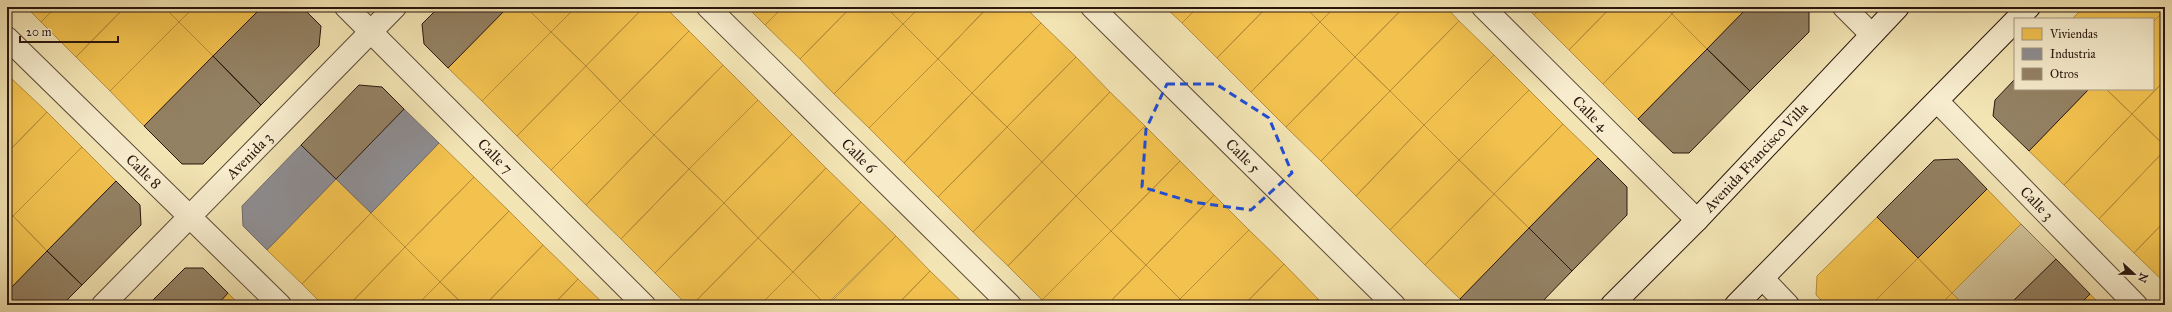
<svg xmlns="http://www.w3.org/2000/svg" width="2172" height="312" font-family="'IM FELL Great Primer',serif">
  <style>
    .green { fill: #d1c197; stroke: #7e6c52 }
    .homes { fill: #f2c14e; stroke: #b68e3a }
    .industry { fill: #8d8d92; stroke: #6f696a }
    .building { fill: #938163; stroke: #2a160d }
    .lines { fill: none; stroke-linecap: round; stroke-linejoin: round }
    .minor-casing { stroke: #5c4a36; stroke-width: 24 }
    .tertiary-casing { stroke: #5c4a36; stroke-width: 24 }
    .secondary-casing { stroke: #2a160d; stroke-width: 24 }
    .minor { stroke: #f7edce; stroke-width: 22 }
    .tertiary { stroke: #f7edce; stroke-width: 22 }
    .secondary { stroke: #f7edce; stroke-width: 22 }
    .marked { fill: none; stroke: #1d4ed8; stroke-width: 3; stroke-dasharray: 8 5; stroke-linejoin: round }
    .labels { text-anchor: middle; dominant-baseline: central; stroke-width: 4; stroke-linejoin: round; paint-order: stroke }
    .street-label { font-size: 15px; fill: #2a160d; stroke: #f7edce }
  </style>
  <rect width="100%" height="100%" fill="#f3e4b3"/>
  <filter id="stains"><feTurbulence type="fractalNoise" baseFrequency=".005" numOctaves="4"/><feColorMatrix values="0 0 0 0 .2 0 0 0 0 .09 0 0 0 0 .02 0 0 0 .5 -.17"/></filter>
  <radialGradient id="worn" r=".72"><stop offset=".6" stop-color="#630" stop-opacity="0"/><stop offset="1" stop-color="#630" stop-opacity=".3"/></radialGradient>
  <path class="green" d="M2021 224 2056 259 2009 305H1964L1952 293Z"/>
  <path class="homes" d="M26 7H56L41 22Z
    M56 7H125L76 57 41 22Z
    M125 7H164L179 22 110 91 76 57Z
    M164 7H194L179 22Z
    M194 7H262L213 56 179 22Z
    M508 7H526L551 32 482 101 448 68Z
    M526 7H576L551 32Z
    M576 7H644L586 66 551 32Z
    M644 7H665L689 31 620 101 586 66Z
    M747 7H783L765 25Z
    M783 7H851L800 59 765 25Z
    M851 7H886L903 24 834 94 800 59Z
    M886 7H920L903 24Z
    M920 7H988L938 59 903 24Z
    M988 7H1025L1041 23 972 93 938 59Z
    M1165 7H1198L1182 23Z
    M1198 7H1267L1217 58 1182 23Z
    M1267 7H1305L1320 22 1251 92 1217 58Z
    M1305 7H1335L1320 22Z
    M1335 7H1404L1355 57 1320 22Z
    M1404 7H1446L1459 21 1390 91 1355 57Z
    M1526 7H1542L1534 15Z
    M1542 7H1611L1569 50 1534 15Z
    M1611 7H1665L1672 14 1603 84 1569 50Z
    M1665 7H1679L1672 14Z
    M1679 7H1748L1707 49 1672 14Z
    M2084 7H2162L2165 10 2153 22V19H2072Z
    M2165 10V80L2132 114 2106 89H2153V22Z
    M1672 14 1707 49 1638 119 1603 84Z
    M1459 21 1494 55 1424 125 1390 91Z
    M179 22 213 56 144 126 110 91Z
    M1320 22 1355 57 1286 127 1251 92Z
    M1041 23 1076 57 1007 127 972 93Z
    M903 24 938 59 869 128 834 94Z
    M689 31 723 65 654 135 620 101Z
    M551 32 586 66 517 136 482 101Z
    M1494 55 1529 90 1459 160 1424 125Z
    M1076 57 1110 92 1042 162 1007 127Z
    M1355 57 1390 91 1321 161 1286 127Z
    M938 59 972 93 904 163 869 128Z
    M723 65 758 100 689 169 654 135Z
    M586 66 620 101 551 170 517 136Z
    M7 73 12 79 7 84Z
    M12 79 47 112 7 153V84Z
    M2165 80V146L2132 114Z
    M2089 89H2106L2132 114 2064 185 2029 151Z
    M1529 90 1563 124 1494 194 1459 160Z
    M1390 91 1424 125 1356 196 1321 161Z
    M1110 92 1145 126 1076 196 1042 162Z
    M972 93 1007 127 938 197 904 163Z
    M758 100 792 134 724 203 689 169Z
    M620 101 654 135 586 205 551 170Z
    M47 112 82 147 13 216 7 211V153Z
    M2132 114 2165 146V150L2099 219 2064 185Z
    M1563 124 1598 158 1529 228 1494 194Z
    M1424 125 1459 160 1390 230 1356 196Z
    M1145 126 1180 161 1111 231 1076 196Z
    M1007 127 1042 162 973 232 938 197Z
    M792 134 826 168 758 238 724 203Z
    M654 135 689 169 621 239 586 205Z
    M439 143 474 177 405 247 371 213Z
    M82 147 116 181 47 251 13 216Z
    M2165 150V221L2134 253 2099 219Z
    M1459 160 1494 194 1425 265 1390 230Z
    M1180 161 1214 195 1146 265 1111 231Z
    M1042 162 1076 196 1008 266 973 232Z
    M826 168 861 202 793 272 758 238Z
    M689 169 724 203 655 273 621 239Z
    M474 177 509 211 440 282 405 247Z
    M336 179 371 213 302 284 267 250Z
    M1987 189 2021 224 1952 293 1918 258Z
    M1494 194 1529 228 1460 299 1425 265Z
    M1214 195 1249 230 1180 299 1146 265Z
    M1076 196 1111 231 1042 300 1008 266Z
    M861 202 896 236 826 305 793 272Z
    M724 203 758 238 692 305H687L655 273Z
    M7 211 13 216 7 222Z
    M509 211 543 245 485 305H464L440 282Z
    M371 213 405 247 349 305H323L302 284Z
    M13 216 47 251 7 292V222Z
    M1877 217 1918 258 1871 305H1826L1816 295 1817 276Z
    M2165 221V283L2134 253Z
    M1249 230 1284 264 1244 305H1186L1180 299Z
    M1111 231 1146 265 1107 305H1047L1042 300Z
    M896 236 930 271 897 305H828Z
    M758 238 793 272 760 305H692Z
    M543 245 578 279 553 305H485Z
    M405 247 440 282 417 305H349Z
    M1918 258 1952 293 1940 305H1871Z
    M1284 264 1318 299 1312 305H1244Z
    M1146 265 1180 299 1175 305H1107Z
    M930 271 965 305H897Z
    M793 272 826 305H760Z
    M578 279 605 305H553Z
    M440 282 464 305H417Z
    M228 293 240 305H217Z
    M1952 293 1964 305H1940Z
    M2090 294 2101 305H2079Z
    M1180 299 1186 305H1175Z
    M1318 299 1325 305H1312Z"/>
  <path class="industry" d="M404 109 439 143 371 213 336 179Z
    M301 145 336 179 267 250 243 226 242 206Z"/>
  <path class="building" d="M262 7H302L321 26 319 46 261 105 213 56Z
    M439 7H508L448 68 424 44 422 24Z
    M1748 7H1804L1809 12V32L1750 91 1707 49Z
    M1707 49 1750 91 1689 153H1673L1638 119Z
    M213 56 261 105 203 164H182L144 126Z
    M2015 79V89H2089L2029 151 1993 116 1995 100Z
    M359 85 382 87 404 109 336 179 301 145Z
    M1598 158 1627 187V215L1572 271 1529 228Z
    M1958 159 1987 189 1918 258 1877 217 1934 160Z
    M116 181 140 205 141 225 82 285 47 251Z
    M1529 228 1572 271 1539 305H1466L1460 299Z
    M47 251 82 285 62 305H7V292Z
    M2056 259 2090 294 2079 305H2009Z
    M185 268H203L228 293 217 305H148Z"/>
  <g class="lines">
    <g class="minor-casing">
      <g id="minor">
        <path id="s1" d="M346 7 644 305"/>
        <path id="s2" d="M708 7 1010 305"/>
        <path id="s3" d="M1483 7 1697 220"/>
        <path d="M1844 7 1871 34"/>
        <path id="s4" d="M7 38 280 305"/>
        <path id="s5" d="M1937 101 2136 305"/>
        <path d="M1763 279 1788 305"/>
        <path id="s6" d="M103 305 395 7"/>
      </g>
    </g>
    <g class="tertiary-casing">
      <g id="tertiary">
        <path id="s7" d="M1092 7 1394 305"/>
      </g>
    </g>
    <g class="secondary-casing">
      <g id="secondary">
        <path d="M2017 19 2029 7"/>
        <path id="s8" d="M1612 305 1697 220 1898 7"/>
        <path d="M1736 305 2015 21"/>
      </g>
    </g>
    <use href="#minor" class="minor"/>
    <use href="#tertiary" class="tertiary"/>
    <use href="#secondary" class="secondary"/>
  </g>
  <path class="marked" d="M1167 84H1216L1269 118 1292 173 1251 210 1192 202 1142 187 1146 129Z"/>
  <g class="labels">
    <g class="street-label">
      <text stroke="none"><textPath href="#s3" startOffset="151">Calle 4</textPath></text>
      <text stroke="none"><textPath href="#s6" startOffset="209">Avenida 3</textPath></text>
      <text stroke="none"><textPath href="#s1" startOffset="211">Calle 7</textPath></text>
      <text stroke="none"><textPath href="#s2" startOffset="212">Calle 6</textPath></text>
      <text stroke="none"><textPath href="#s7" startOffset="212">Calle 5</textPath></text>
      <text stroke="none"><textPath href="#s8" startOffset="206">Avenida Francisco Villa</textPath></text>
      <text stroke="none"><textPath href="#s4" startOffset="191">Calle 8</textPath></text>
      <text stroke="none"><textPath href="#s5" startOffset="143">Calle 3</textPath></text>
    </g>
  </g>
  <rect width="2172" height="312" fill="none" stroke="#f3e4b3" stroke-width="24"/>
  <rect x="8" y="8" width="2156" height="296" fill="none" stroke="#2a160d" stroke-width="2"/>
  <rect x="12" y="12" width="2148" height="288" fill="none" stroke="#2a160d"/>
  <rect x="2014" y="18" width="140" height="72" fill="#f7edce" stroke="#a59781"/>
  <rect x="2022" y="28" width="20" height="12" fill="#f2c14e" stroke="#a59781"/>
  <text x="2050" y="38" font-size="12" fill="#2a160d">Viviendas</text>
  <rect x="2022" y="48" width="20" height="12" fill="#8d8d92" stroke="#a59781"/>
  <text x="2050" y="58" font-size="12" fill="#2a160d">Industria</text>
  <rect x="2022" y="68" width="20" height="12" fill="#938163" stroke="#a59781"/>
  <text x="2050" y="78" font-size="12" fill="#2a160d">Otros</text>
  <g transform="translate(2134 274) rotate(112)" stroke="#f7edce" stroke-width="3" paint-order="stroke">
  <path d="M0-3L7 15L0 10L-7 15Z" fill="#2a160d"/>
  <text y="-6" font-size="11" font-weight="bold" text-anchor="middle" fill="#2a160d">N</text>
  </g>
  <path d="M20 36v6h98v-6" fill="none" stroke="#2a160d" stroke-width="2"/>
  <text x="26" y="36" font-size="12" fill="#2a160d" stroke="#f7edce" stroke-width="3" paint-order="stroke">20 m</text>
  <rect width="100%" height="100%" filter="url(#stains)"/>
  <rect width="100%" height="100%" fill="url(#worn)"/>
</svg>
